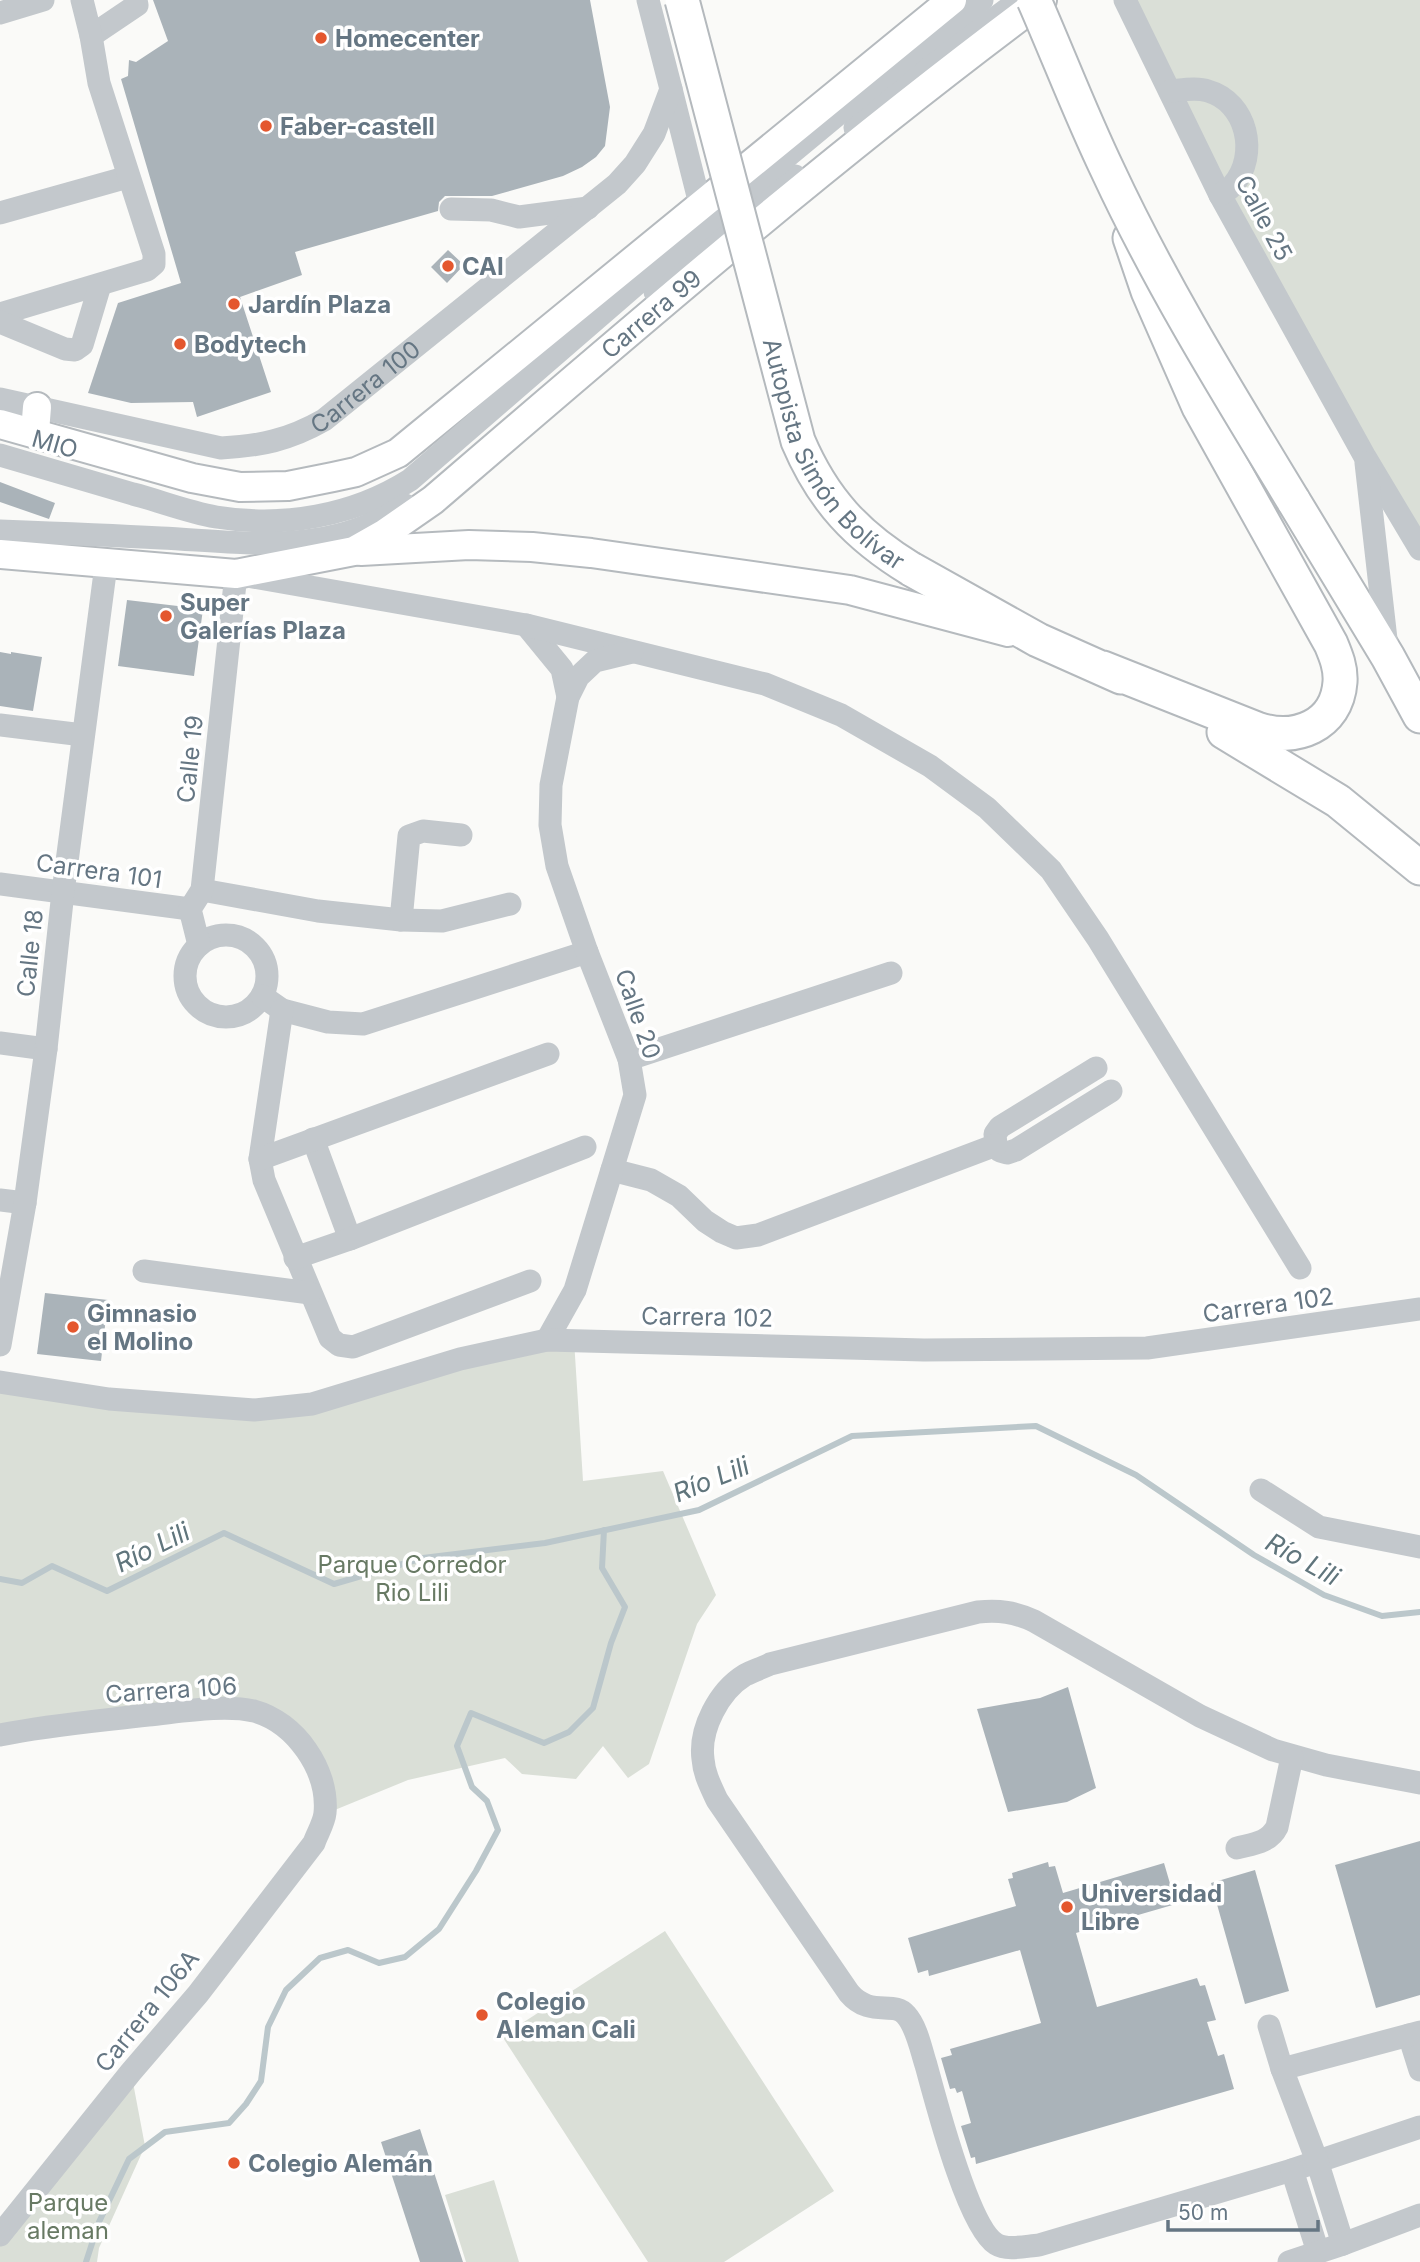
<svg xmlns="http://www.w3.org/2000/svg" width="1420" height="2262" font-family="Inter,sans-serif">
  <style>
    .green { fill: #dadfd7 }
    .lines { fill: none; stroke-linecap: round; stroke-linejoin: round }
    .stream { stroke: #bbc7cb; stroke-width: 6 }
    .building { fill: #aab3b9 }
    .major-casing { stroke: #b5babe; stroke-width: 32 }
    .highway-casing { stroke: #b4b9bd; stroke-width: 37 }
    .minor { stroke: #c3c8cc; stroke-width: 23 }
    .major { stroke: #fff; stroke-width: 28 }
    .highway { stroke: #fff; stroke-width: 33 }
    .highway-bridge-casing { stroke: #b4b9bd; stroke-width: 37; stroke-linecap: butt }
    .highway-bridge { stroke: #fff; stroke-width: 33 }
    .poi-dot { fill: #e4572e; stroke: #fff; stroke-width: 2.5 }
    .labels { text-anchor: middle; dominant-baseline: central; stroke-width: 7; stroke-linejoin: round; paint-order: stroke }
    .poi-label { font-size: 24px; font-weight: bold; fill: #657683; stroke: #fff; text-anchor: start }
    .street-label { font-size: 24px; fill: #657683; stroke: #fff }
    .park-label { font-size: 24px; fill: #687a64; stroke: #fff }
    .water-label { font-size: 26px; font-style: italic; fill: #60757c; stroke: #fff }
  </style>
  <rect width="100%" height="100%" fill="#fafaf8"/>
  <path class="green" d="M1125 0H1420V549Z
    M574 1340 583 1481 663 1471 716 1595 697 1624 649 1764 628 1778 603 1746 576 1779 522 1774 505 1758 408 1780 325 1814 312 1758 251 1710 0 1735V1382L255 1410Z
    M665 1931 834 2191 724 2262H648L502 2036Z
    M131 2072 145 2146 99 2248 97 2262H0V2235Z
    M494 2180 519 2262H466L445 2195Z"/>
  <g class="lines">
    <path class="stream" d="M0 1579 22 1583 52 1566 107 1591 224 1533 334 1584 423 1558 545 1543 699 1510 852 1436 1036 1426 1136 1475 1254 1555 1324 1595 1382 1616 1420 1612
      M86 2262 99 2222 129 2159 165 2132 229 2123 246 2104 261 2081 268 2027 286 1990 320 1958 348 1950 379 1963 405 1957 439 1929 476 1871 498 1830 487 1801 472 1787 457 1746 471 1713 544 1743 569 1732 593 1708 611 1643 625 1607 602 1568 604 1530"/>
  </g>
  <path class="building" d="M153 0H590L610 107 605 146 596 157 582 167 563 176 492 196H445L439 202 438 211 295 252 302 275 240 297 271 392 197 417 193 402 131 403 88 393 118 303 181 283 121 79 128 76 129 60 136 62 168 41Z
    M448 250 464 265 447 283 431 267Z
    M0 482 55 503 49 519 0 502Z
    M127 600 203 609 194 676 118 666Z
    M0 652 11 654V652L42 657 33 711 0 706Z
    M45 1293 108 1300 101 1361 37 1354Z
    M1068 1687 1096 1788 1067 1802 1008 1812 977 1709 1040 1698Z
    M1420 1841V1995L1376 2008 1335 1865Z
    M1048 1862 1049 1867 1055 1866 1063 1893 1164 1863 1176 1904 1076 1933 1097 2007 1197 1978 1200 1986 1205 1985 1216 2020 1207 2022 1218 2056 1224 2054 1234 2089 976 2164 975 2157 971 2158 961 2126 971 2123 962 2091 957 2093 955 2088 950 2089 941 2058 952 2055 950 2049 1041 2023 1020 1950 929 1976 928 1970 918 1973 908 1938 1016 1906 1008 1879 1013 1878 1012 1873Z
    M1255 1870 1289 1991 1245 2004 1211 1883Z
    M420 2129 463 2262H420L381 2142Z"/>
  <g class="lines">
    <g class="major-casing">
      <g id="major">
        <path d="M0 424 192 478 240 487 288 486 333 477 356 472 398 453 952 0"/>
        <path d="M35 432 37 407"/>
        <path d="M361 551 469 545 532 547 591 553 850 590 1008 632"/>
        <path id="s2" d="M0 554 236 574 354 551 384 534 433 500C632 329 831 157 1042 0"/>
      </g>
    </g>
    <g class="highway-casing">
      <path id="highway" d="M1293 500 1388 657 1420 716
        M911 569 1038 640 1121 677
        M1103 668 1257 729C1295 742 1337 726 1340 682 1341 668 1336 656 1331 644L1199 407 1148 291 1130 238
        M1224 732 1338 801 1420 868"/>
    </g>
    <g class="minor">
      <path d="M1125 0 1220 195 1365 457 1420 549"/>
      <path d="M0 13 43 0"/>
      <path d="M91 36 137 5 136 0"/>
      <path d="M671 89 700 204"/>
      <path d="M1170 91C1182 90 1197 87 1208 91 1247 102 1259 155 1233 185 1230 189 1224 192 1220 195"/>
      <path d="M855 128 931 65 1013 5"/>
      <path d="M451 209 491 210 519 217 588 208"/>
      <path d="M0 213 128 177"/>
      <path d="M655 292 795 176"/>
      <path d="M0 314 147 270 154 264V254L99 83 91 36 82 0"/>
      <path d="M0 322 65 349 75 350 82 345 100 285"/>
      <path id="s1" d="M0 399 221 448C260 446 289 440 324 420L617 184 635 164 654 134 671 89 648 0"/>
      <path d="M0 455C44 468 89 481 133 494 160 501 188 512 216 517 283 528 353 516 410 480L707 223 923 44 982 0"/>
      <path d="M1366 463 1387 648"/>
      <path d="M0 531C54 533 107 535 161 538 245 542 331 557 405 505"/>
      <path d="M526 625 562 669 568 697"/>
      <path d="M0 725 83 735"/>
      <path d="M0 884 190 909"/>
      <path d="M202 890 318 911 401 920 442 921 510 904"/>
      <path d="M401 920 409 836 423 831 461 835"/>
      <circle cx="226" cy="976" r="41"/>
      <path d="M199 945 190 909 202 890 236 574 526 625 765 684 841 715 930 766 987 808 1051 870 1098 939 1300 1268"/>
      <path d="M262 996 282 1010 328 1022 363 1024 587 952"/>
      <path d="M282 1010 260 1159 264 1180 330 1338 339 1345 353 1347 530 1281"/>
      <path d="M0 1043 46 1049"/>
      <path d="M629 1059 891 973"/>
      <path d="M1096 1068 1000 1127 995 1134 996 1145 1000 1151 1007 1153 1016 1150 1111 1091"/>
      <path d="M313 1139 350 1239"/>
      <path d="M260 1159 548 1054"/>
      <path d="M612 1170 651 1180 679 1196 705 1221 722 1232 736 1238 758 1235 996 1145"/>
      <path d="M0 1200 25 1203"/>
      <path d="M295 1258 350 1239 585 1147"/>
      <path d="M144 1271 310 1293"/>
      <path d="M547 1340 575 1290 635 1095 629 1059 587 952 557 866 550 825 551 785 568 697 578 677 595 661 632 652"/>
      <path d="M0 1345 25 1203 46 1049 63 892 106 565"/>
      <path d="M0 1382 109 1399 254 1410 312 1404 460 1359 547 1340 924 1350 1147 1348 1420 1309"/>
      <path d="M1261 1490 1319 1527 1420 1547"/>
      <path d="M0 1735C49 1725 99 1721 148 1715 179 1712 224 1704 254 1711 295 1722 329 1770 325 1813 324 1823 317 1834 314 1843L198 1994 131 2072 0 2235"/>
      <path d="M1420 1783 1326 1765 1273 1750 1200 1716 1034 1621C1014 1612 1000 1610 978 1612L770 1664C762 1668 753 1671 745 1675 719 1691 699 1729 703 1759 704 1774 711 1787 717 1800L849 1993C870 2018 894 2000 906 2015 917 2027 921 2050 926 2065 936 2101 968 2227 996 2244 1007 2251 1026 2246 1039 2245L1292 2170 1420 2127"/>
      <path d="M1237 1848C1252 1844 1269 1843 1277 1827L1292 1757"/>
      <path d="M1269 2026 1282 2069 1317 2161 1343 2244"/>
      <path d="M1409 2035 1420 2070"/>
      <path d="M1282 2069 1420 2032"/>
      <path d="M1292 2170 1318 2252"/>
      <path d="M1289 2262 1343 2244 1420 2215"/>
    </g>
    <use href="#major" class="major"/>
    <use href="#highway" class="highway"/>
    <g class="highway-bridge-casing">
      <g id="highway-bridge">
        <path id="s3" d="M682 0 798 441C823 500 857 536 911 569"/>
        <path d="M1034 0C1059 57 1081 115 1108 171 1161 285 1228 393 1293 500"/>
      </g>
    </g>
    <use href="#highway-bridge" class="highway-bridge"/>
  </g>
  <g class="poi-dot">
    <circle cx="321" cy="38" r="7"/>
    <circle cx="266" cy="126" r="7"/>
    <circle cx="448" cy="266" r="7"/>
    <circle cx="234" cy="304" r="7"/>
    <circle cx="180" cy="344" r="7"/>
    <circle cx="166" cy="616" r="7"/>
    <circle cx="73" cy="1327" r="7"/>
    <circle cx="1067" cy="1907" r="7"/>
    <circle cx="482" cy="2015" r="7"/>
    <circle cx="234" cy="2163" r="7"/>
  </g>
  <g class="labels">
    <g class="poi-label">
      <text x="335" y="38">Homecenter</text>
      <text x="280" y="126">Faber-castell</text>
      <text x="462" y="266">CAI</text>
      <text x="248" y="304">Jardín Plaza</text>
      <text x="194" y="344">Bodytech</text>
      <text x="180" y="602">Super<tspan x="180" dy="28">Galerías Plaza</tspan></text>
      <text x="87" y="1313">Gimnasio<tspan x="87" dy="28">el Molino</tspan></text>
      <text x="1081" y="1893">Universidad<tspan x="1081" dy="28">Libre</tspan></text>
      <text x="496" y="2001">Colegio<tspan x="496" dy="28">Aleman Cali</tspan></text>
      <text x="248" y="2163">Colegio Alemán</text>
    </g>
    <g class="street-label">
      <text transform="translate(1264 218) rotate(62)">Calle 25</text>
      <text stroke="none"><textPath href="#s2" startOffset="738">Carrera 99</textPath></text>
      <text stroke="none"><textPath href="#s1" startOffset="387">Carrera 100</textPath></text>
      <text transform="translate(55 444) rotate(16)">MIO</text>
      <text stroke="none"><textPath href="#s3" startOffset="485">Autopista Simón Bolívar</textPath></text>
      <text transform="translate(190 759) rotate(-84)">Calle 19</text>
      <text transform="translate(99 871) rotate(8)">Carrera 101</text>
      <text transform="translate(30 953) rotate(-84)">Calle 18</text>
      <text transform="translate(638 1014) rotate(71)">Calle 20</text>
      <text transform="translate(1268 1305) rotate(-8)">Carrera 102</text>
      <text transform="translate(707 1317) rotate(1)">Carrera 102</text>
      <text transform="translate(171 1690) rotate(-4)">Carrera 106</text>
      <text transform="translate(147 2011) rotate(-51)">Carrera 106A</text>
    </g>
    <g class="park-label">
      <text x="412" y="1564">Parque Corredor<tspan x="412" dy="28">Rio Lili</tspan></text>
      <text x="68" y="2202">Parque<tspan x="68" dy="28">aleman</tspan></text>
    </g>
    <g class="water-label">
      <text transform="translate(711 1479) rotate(-22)">Río Lili</text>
      <text transform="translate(152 1547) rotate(-26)">Río Lili</text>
      <text transform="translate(1303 1559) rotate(29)">Río Lili</text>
    </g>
  </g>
  <path d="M1168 2220v10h150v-10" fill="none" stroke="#657683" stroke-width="3.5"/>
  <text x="1178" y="2220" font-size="21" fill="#657683" stroke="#ffffff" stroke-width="5" paint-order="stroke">50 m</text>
</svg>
